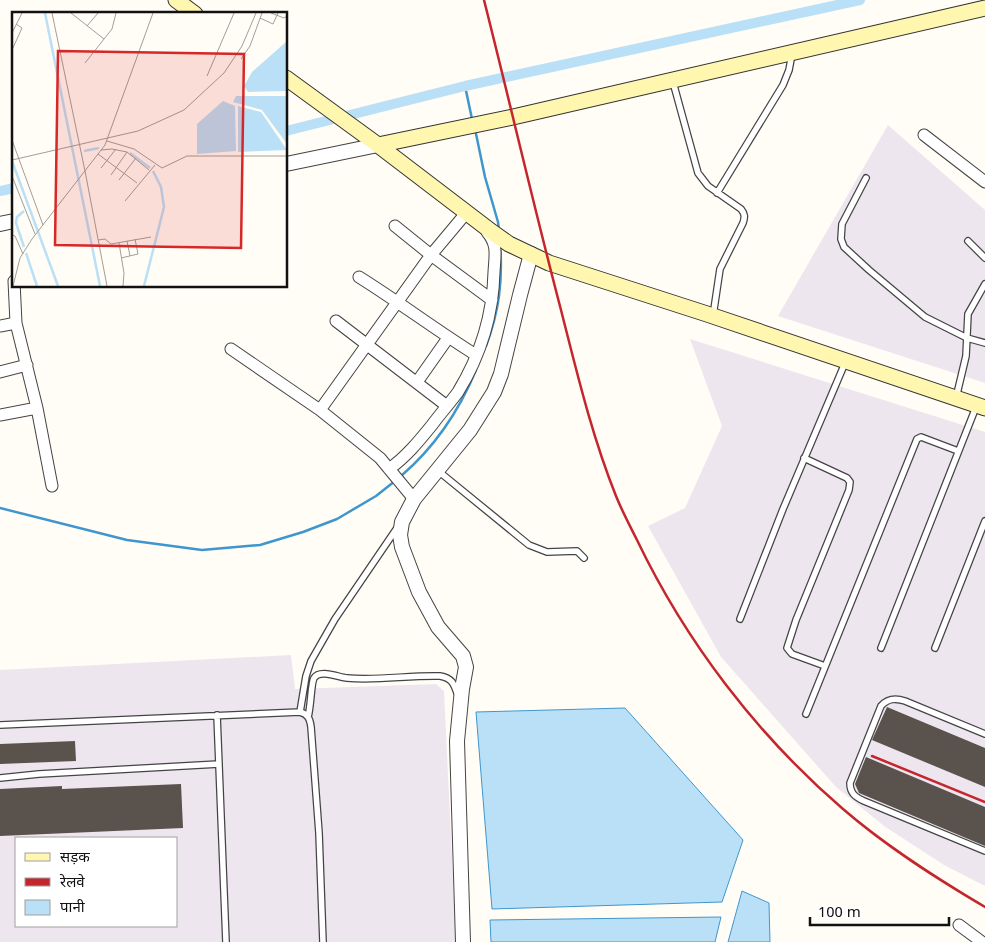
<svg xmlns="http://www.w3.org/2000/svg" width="985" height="942" font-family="Georgia,'Noto Sans Devanagari',serif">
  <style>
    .industrial { fill: #eee6ef; fill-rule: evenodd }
    .water { fill: #b9e0f7; stroke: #3f96cf }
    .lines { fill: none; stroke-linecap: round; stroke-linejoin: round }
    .stream { stroke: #3f96cf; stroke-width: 2.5 }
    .canal { stroke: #b9e0f7; stroke-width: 10 }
    .building { fill: #5a524d }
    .service-casing { stroke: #444; stroke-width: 8 }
    .minor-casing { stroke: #444; stroke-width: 13 }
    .tertiary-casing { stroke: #444; stroke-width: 16 }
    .secondary-casing { stroke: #333; stroke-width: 17 }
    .service { stroke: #fff; stroke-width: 5.5 }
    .minor { stroke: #fff; stroke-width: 11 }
    .tertiary { stroke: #fff; stroke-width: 14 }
    .secondary { stroke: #fff6b0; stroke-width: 15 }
    .rail { stroke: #c4262e; stroke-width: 2.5 }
    .inset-river { fill: none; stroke: #b9e0f7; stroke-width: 2.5 }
    .inset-road { fill: none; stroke: #a09f9a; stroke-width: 1 }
    .view { fill: #d62828; fill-opacity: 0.15; stroke: #d62828; stroke-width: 2.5 }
    .inset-edge { fill: none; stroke: #111; stroke-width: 2.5 }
  </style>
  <rect width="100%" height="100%" fill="#fffdf5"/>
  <path class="industrial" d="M888 125 985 210V383L778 316Z
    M690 339 985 432V886L944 865 884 826 836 787 721 657 648 526 685 508 722 426Z
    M291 655 295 689 436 684 444 691 456 942H0V670ZM16 838H176V926H16Z"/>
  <path class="water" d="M625 708 743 840 722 902 492 909 476 712Z
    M742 891 769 903 770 942H728Z
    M721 917 715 942H491L490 920Z"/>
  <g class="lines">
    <path class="stream" d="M465 86 472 119
      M475 129 485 177 498 222 499 231
      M486 346C499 311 503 281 500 244
      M401 476C435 447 459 411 476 370
      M0 508 127 540 202 550 260 545 303 532 337 519 376 496 395 481"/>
    <path class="canal" d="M286 131 465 86 860 0
      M0 191 14 188"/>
  </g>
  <path class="building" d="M887 707 985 748V787L872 740Z
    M75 741 76 761 0 764V744Z
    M866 757 985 807V846L859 793 855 784Z
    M181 784 183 828 0 836V789L62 786V789Z"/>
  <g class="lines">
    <g class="service-casing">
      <path id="service" d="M673 82 698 173 708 186 741 209C745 214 745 217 743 223L720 269 713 316
        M866 178 842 224 841 239 844 247 869 270 925 317 967 338 985 343
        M717 193 783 85 789 70 792 54
        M968 241 985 258
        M956 398 966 356 968 314 985 284
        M804 458 847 478 850 482 849 490 796 620 787 648 792 654 825 666
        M437 470 529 545 547 552 577 551 584 558
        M740 619 783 509 845 363
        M881 648 976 407
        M935 648 985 521
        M300 712 306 676 311 661 335 619 397 528
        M806 714 917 439 921 437 958 451
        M217 715 226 942
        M308 717C311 707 311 683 314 678 320 669 338 677 347 678 378 681 409 675 440 676 452 678 454 684 457 693
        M0 725 300 712C308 714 310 719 311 727L319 833 323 942
        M985 734 905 701C896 698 888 698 881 706L850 783C850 793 855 797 864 801L985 851
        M0 778 39 774 219 764"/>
    </g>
    <g class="minor-casing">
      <path id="minor" d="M924 135 985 182
        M395 226 431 255 492 300
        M359 277C399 302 436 330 476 355
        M14 281 16 323 37 408 52 486
        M336 321 447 406
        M0 326 16 323
        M231 349 320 410 380 458 414 499
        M0 372 27 365
        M417 382 448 338
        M320 410 431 255 467 212
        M0 415 37 408
        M389 469C406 457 419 441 432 425 440 414 450 403 458 392 480 356 493 314 494 272 495 255 498 245 487 232
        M959 925 982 942"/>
    </g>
    <g class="tertiary-casing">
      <path id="tertiary" d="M286 164 378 145
        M0 224 14 221
        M463 942 457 741 462 689 466 667 463 656 438 627 419 592 402 547 400 535 402 522 414 499 470 430 494 392 501 374 520 295 531 254"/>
    </g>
    <g class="secondary-casing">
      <path id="secondary" d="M176 0 195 14
        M286 78 378 145 492 232 509 244 549 263 707 314 985 408
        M378 145 513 117 985 8"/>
    </g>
    <use href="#service" class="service"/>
    <use href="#minor" class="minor"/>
    <use href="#tertiary" class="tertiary"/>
    <use href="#secondary" class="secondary"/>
    <path class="rail" d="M484 0C510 103 534 207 561 310 577 373 592 436 616 496 622 511 630 526 637 540 686 642 757 735 843 809 887 847 936 878 985 907
      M872 756 985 802"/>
  </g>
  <g transform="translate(12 12)">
    <rect width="275" height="275" fill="#fffdf5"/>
    <path d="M275 29V79L236 80 232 74 240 60ZM224 84H275V132L250 98 221 90ZM211 89 223 94 224 139 185 142V112ZM226 94 249 100 275 138 226 140Z" fill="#b9e0f7"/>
    <path class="inset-river" d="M33 1 88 274M72 139 87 136M118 141 138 156M0 149 46 274M12 235 4 211 5 205 12 199M14 241 25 274M132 274 152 195 149 175 141 159"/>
    <path class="inset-road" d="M40 1 73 159M59 1 92 27M259 1 272 6 275 4M248 6 261 12 266 1M75 14 86 1M0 21 10 1M0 38 10 16 4 12M229 47 238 34 250 1M73 51 100 17 104 1M195 64 222 1M0 128 31 213M95 129 122 137 150 156 175 144H275M89 138 100 137 115 140 137 158M86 142 125 171M0 148 126 119 172 98 212 61 230 34 244 1M89 156 104 137M73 159 95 274M99 163 115 140M0 164 23 222M107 168 124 146M113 189 143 153M0 223 3 224 11 242M86 228 93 227 99 232 139 225M115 229 118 244M107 231 112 261 111 274M109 246 126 242 123 227M1 274 8 246 20 227 93 133 141 1"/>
    <path class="view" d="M46 39 232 42 229 236 43 233Z"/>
    <rect width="275" height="275" class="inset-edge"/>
  </g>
  <rect x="15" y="837" width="162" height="90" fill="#ffffff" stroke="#a0a0a0"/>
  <rect x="25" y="853" width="25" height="8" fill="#fff6b0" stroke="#a0a0a0"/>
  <text x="60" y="862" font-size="15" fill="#111111">सड़क</text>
  <rect x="25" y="878" width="25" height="8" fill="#c4262e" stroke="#a0a0a0"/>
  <text x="60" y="887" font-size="15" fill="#111111">रेलवे</text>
  <rect x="25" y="900" width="25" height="15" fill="#b9e0f7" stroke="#a0a0a0"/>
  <text x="60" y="912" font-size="15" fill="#111111">पानी</text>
  <path d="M810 917v8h139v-8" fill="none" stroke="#111111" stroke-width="2.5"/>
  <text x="818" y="917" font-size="15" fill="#111111" stroke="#ffffff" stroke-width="4" paint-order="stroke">100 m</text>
</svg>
